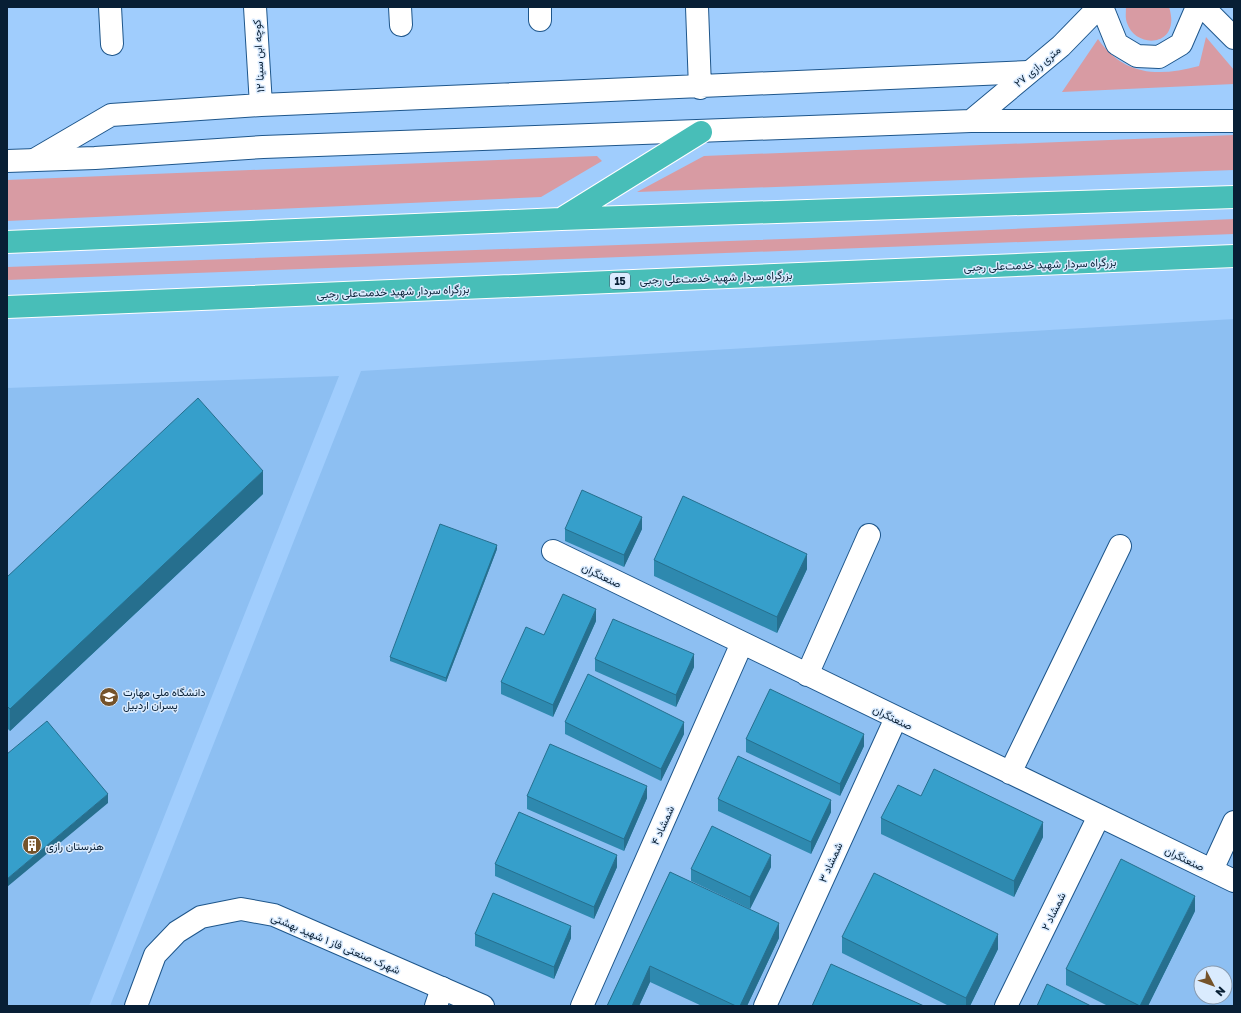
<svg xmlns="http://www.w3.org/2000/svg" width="1241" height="1013" font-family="'Golos Text',Vazirmatn,sans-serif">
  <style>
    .built { fill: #8dbff2; fill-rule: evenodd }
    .grass { fill: #d89ba3 }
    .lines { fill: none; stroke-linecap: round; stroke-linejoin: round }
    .minor-casing { stroke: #1e568b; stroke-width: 24 }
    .tertiary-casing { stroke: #1e568b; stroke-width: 24 }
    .trunk-casing { stroke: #fff; stroke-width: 24 }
    .minor { stroke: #fff; stroke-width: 22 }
    .tertiary { stroke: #fff; stroke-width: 22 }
    .trunk { stroke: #48beb8; stroke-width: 22 }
    .wall { fill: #2e89af }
    .shaded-wall { fill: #266f8e }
    .building { fill: #369fcb; stroke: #266f8e }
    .labels { text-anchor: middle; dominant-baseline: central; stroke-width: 3; stroke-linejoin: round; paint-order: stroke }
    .shield { fill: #daebfe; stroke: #475c71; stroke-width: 1 }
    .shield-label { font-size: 10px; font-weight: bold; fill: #081f35 }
    .street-label { font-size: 11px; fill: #081f35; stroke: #daebfe }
    .poi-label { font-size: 11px; fill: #081f35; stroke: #daebfe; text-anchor: start }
  </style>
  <rect width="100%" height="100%" fill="#a0cdfd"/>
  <path class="built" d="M1234 319V1006H110L361 371ZM1201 973H1225V997H1201Z
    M339 376 89 1006H7V388Z"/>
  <path class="grass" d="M1126 7H1169C1182 47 1136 50 1127 23 1125 18 1126 12 1126 7Z
    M1206 37 1234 70V84L1062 92 1098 39C1124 76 1158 77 1199 66Z
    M1234 135V170L637 192 704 156Z
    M597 156 602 161 541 197 7 221V180Z
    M1234 219V234L7 280V267L811 238Z"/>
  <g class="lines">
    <g class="minor-casing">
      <path id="minor" d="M110 7 112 44
        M255 7 261 105
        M400 7 401 25
        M540 7V20
        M697 7 700 88
        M34 160 111 115 261 105 1028 72
        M553 551 1234 881
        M807 675 869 535
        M1010 773 1120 546
        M1212 870 1234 822
        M436 1006 442 988
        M582 1006 742 643
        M765 1006 896 718
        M1006 1006 1099 816"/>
    </g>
    <g class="tertiary-casing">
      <path id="tertiary" d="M1102 7 1117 44 1137 56 1159 57 1181 44 1197 7
        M1203 7 1234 38
        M971 121 1061 46 1099 7
        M7 161 95 158 263 147 971 121H1234
        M136 1006 155 955 177 932 201 917 241 909 274 915 483 1006"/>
    </g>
    <g class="trunk-casing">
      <path id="trunk" d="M561 219 701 132
        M7 242 561 219 1234 197
        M7 307 1234 256"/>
    </g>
    <use href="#minor" class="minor"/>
    <use href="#tertiary" class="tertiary"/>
    <use href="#trunk" class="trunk"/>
  </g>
  <path class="wall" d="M263 494 10 731 7 728V577Z
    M565 529H642L624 567 565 541Z
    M497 549 446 682 390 661V657Z
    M654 560 807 569 777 633 654 576Z
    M596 621 553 717 501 694V682L544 635Z
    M595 659 694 667 676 707 595 671Z
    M565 722 684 734 661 781 565 734Z
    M746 739 864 746 840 796 746 752Z
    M527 796 647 798 624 851 527 809Z
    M718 799 831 812 811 854 718 811Z
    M881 818 1043 837 1014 897 881 834Z
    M495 864 617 867 594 919 495 876Z
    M771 867 750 909 691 881V869Z
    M670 872 779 938 747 1006H702L650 982 639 1006H607Z
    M1195 911 1148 1006H1108L1066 985V969Z
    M475 934 571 938 554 979 475 946Z
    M842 937 998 949 970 1006H949L842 953Z"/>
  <path class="shaded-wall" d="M263 471V494L10 731V709Z
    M642 517V529L624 567V555Z
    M497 545V549L446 682V678Z
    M807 554V569L777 633V617Z
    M596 609V621L553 717V705Z
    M694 654V667L676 707V695Z
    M684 722V734L661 781V769Z
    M864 734V746L840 796V784Z
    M647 786V798L624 851V839Z
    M108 794V803L7 887V879Z
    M831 800V812L811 854V842Z
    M1043 822V837L1014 897V881Z
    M617 855V867L594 919V907Z
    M771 855V867L750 909V897Z
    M1195 896V911L1148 1006H1140Z
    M779 923V938L747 1006H740Z
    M571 926V938L554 979V967Z
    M998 934V949L970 1006H966V998Z
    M650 966V982L639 1006H632Z"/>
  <path class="building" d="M198 398 263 471 10 709 7 706V577Z
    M582 490 642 517 624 555 565 529Z
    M683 496 807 554 777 617 654 560Z
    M440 524 497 545 446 678 390 657Z
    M563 594 596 609 553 705 501 682 526 627 544 635Z
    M613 619 694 654 676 695 595 659Z
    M588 674 684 722 661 769 565 722Z
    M770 689 864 734 840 784 746 739Z
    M47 721 108 794 7 879V754Z
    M550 744 647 786 624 839 527 796Z
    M738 756 831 800 811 842 718 799Z
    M934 769 1043 822 1014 881 881 818 898 785 921 796Z
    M519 812 617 855 594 907 495 864Z
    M712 826 771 855 750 897 691 869Z
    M1121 859 1195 896 1140 1006 1066 969Z
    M670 872 779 923 740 1006H736L650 966 632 1006H607Z
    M874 873 998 934 966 998 842 937Z
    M493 893 571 926 554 967 475 934Z
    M831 964 924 1006H812Z
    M1047 984 1091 1006H1037Z"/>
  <defs>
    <g id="university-disc" transform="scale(1)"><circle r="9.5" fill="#75532a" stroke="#daebfe"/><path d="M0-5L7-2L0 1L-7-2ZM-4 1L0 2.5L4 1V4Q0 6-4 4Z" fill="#fff"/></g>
    <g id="building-disc" transform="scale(1)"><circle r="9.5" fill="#75532a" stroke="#daebfe"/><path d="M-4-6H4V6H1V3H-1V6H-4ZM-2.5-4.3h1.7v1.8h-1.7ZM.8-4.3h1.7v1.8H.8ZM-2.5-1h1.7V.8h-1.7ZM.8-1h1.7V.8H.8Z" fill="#fff"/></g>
  </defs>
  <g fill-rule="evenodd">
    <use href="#university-disc" x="109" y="697"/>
    <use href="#building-disc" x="32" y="845"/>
  </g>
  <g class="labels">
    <rect class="shield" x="610" y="273" width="20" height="16" rx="3"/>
    <g class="shield-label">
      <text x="620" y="281">15</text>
    </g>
    <g class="street-label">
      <text transform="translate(258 56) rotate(-93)">کوچه ابن سینا ۱۲</text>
      <text transform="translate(1037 66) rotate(-40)">۲۷ متری رازی</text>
      <text transform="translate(1040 264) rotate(-2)">بزرگراه سردار شهید خدمت‌علی رجبی</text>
      <text transform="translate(716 277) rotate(-2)">بزرگراه سردار شهید خدمت‌علی رجبی</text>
      <text transform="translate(393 291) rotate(-2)">بزرگراه سردار شهید خدمت‌علی رجبی</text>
      <text transform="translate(602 575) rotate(26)">صنعتگران</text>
      <text transform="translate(893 717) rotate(26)">صنعتگران</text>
      <text transform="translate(662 825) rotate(-66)">شمشاد ۴</text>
      <text transform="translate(1185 858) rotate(26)">صنعتگران</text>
      <text transform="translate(830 862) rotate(-66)">شمشاد ۳</text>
      <text transform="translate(1053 911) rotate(-64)">شمشاد ۲</text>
      <text transform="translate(336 943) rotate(23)">شهرک صنعتی فاز ۱ شهید بهشتی</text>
    </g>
    <g class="poi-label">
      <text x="123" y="691">دانشگاه ملی مهارت<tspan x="123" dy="13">پسران اردبیل</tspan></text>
      <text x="46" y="845">هنرستان رازی</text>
    </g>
  </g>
  <rect width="1241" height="1013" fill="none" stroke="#081f35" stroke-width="16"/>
  <g transform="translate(1213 985) rotate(131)"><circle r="19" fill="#daebfe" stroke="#8699ae"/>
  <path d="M0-3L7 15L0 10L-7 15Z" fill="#75532a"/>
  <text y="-6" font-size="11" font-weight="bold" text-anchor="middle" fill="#081f35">N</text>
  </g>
</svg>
